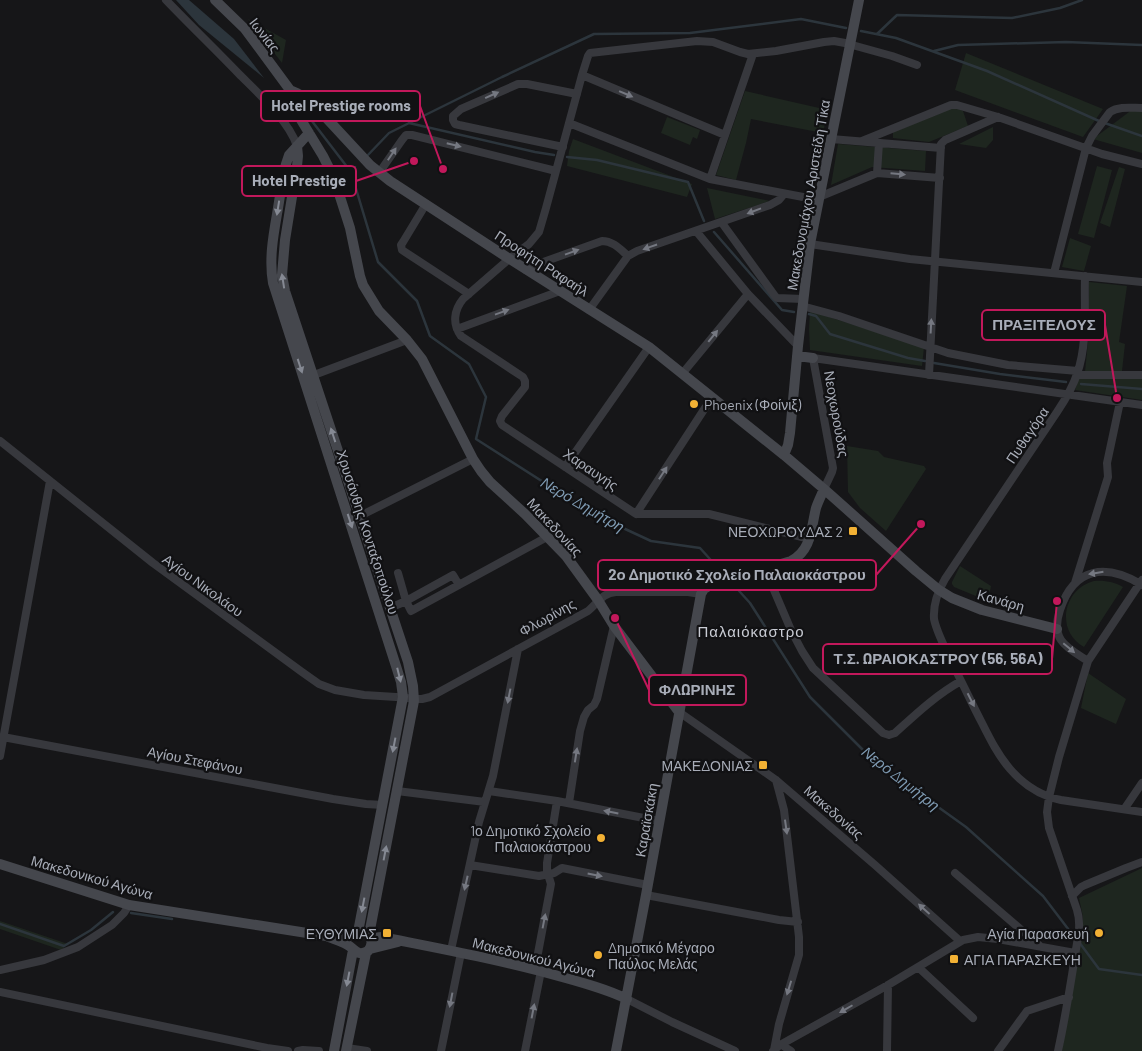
<svg xmlns="http://www.w3.org/2000/svg" width="1142" height="1051" font-family="Barlow,sans-serif">
  <style>
    .green { fill: #1e261f }
    .water { fill: #2c353c }
    .lines { fill: none; stroke-linecap: round; stroke-linejoin: round }
    .stream { stroke: #2c353c; stroke-width: 2.5 }
    .street { stroke: #37383d; stroke-width: 8 }
    .secondary { stroke: #45474d; stroke-width: 10 }
    .oneway { fill: #757881 }
    .oneway2 { fill: #858993 }
    .poi-dot { fill: #f2b134; stroke: #111113; stroke-width: 2 }
    .labels { text-anchor: middle; dominant-baseline: central; stroke-width: 4.5; stroke-linejoin: round; paint-order: stroke }
    .street-label { font-size: 14px; fill: #a8adb8; stroke: #111113 }
    .poi-label { font-size: 14px; fill: #a8adb8; stroke: #111113; text-anchor: end }
    .water-label { font-size: 15px; font-style: italic; fill: #7f9bb3; stroke: #111113 }
    .neighbourhood-label { font-size: 15px; letter-spacing: 1px; fill: #c9ccd4; stroke: #111113 }
    .leader { fill: none; stroke: #c2185b; stroke-width: 2 }
    .callout-dot { fill: #c2185b; stroke: #111113; stroke-width: 2 }
    .callout { fill: #111113; stroke: #c2185b; stroke-width: 2 }
    .callout-label { font-size: 15px; text-anchor: middle; font-weight: bold; fill: #a8adb8 }
  </style>
  <rect width="100%" height="100%" fill="#161618"/>
  <path class="green" d="M248 19 286 40 282 63Z
    M966 53 1103 109 1083 137 955 90Z
    M745 91 828 110 823 133 751 119 746 143 736 180 716 175Z
    M955 107 963 111 968 126 929 142 893 138V132Z
    M1133 109 1142 111V153L1093 139Z
    M667 117 700 130 697 139 693 137 690 145 661 133Z
    M993 127V140L986 148 959 144Z
    M573 139 692 184 687 197 567 166 569 151Z
    M838 144 926 151 925 171 872 167 831 185Z
    M1097 166 1112 170 1094 238 1078 234Z
    M1119 167 1125 169 1110 227 1100 223Z
    M707 188 770 201 715 219Z
    M1070 238 1091 246 1084 271 1062 267Z
    M1089 282 1127 286 1119 342 1125 344 1122 371 1085 372 1089 331Z
    M810 311 924 347 922 366 810 350 809 329Z
    M1079 378H1142V400L1075 390Z
    M847 446 878 451 884 457 924 466 926 469 886 531 860 508 848 492Z
    M960 566 991 586 988 601 954 587 952 584V582Z
    M1094 581C1104 580 1115 582 1123 587L1084 647C1055 631 1063 589 1094 581Z
    M1088 673 1126 699 1116 724 1081 708Z
    M1142 868V1051H1062L1083 917 1079 898Z
    M0 921 68 944 61 950 0 929Z"/>
  <path class="water" d="M176 0H189L234 39 264 78 199 25Z"/>
  <g class="lines">
    <path class="stream" d="M861 31 896 38 987 71 1099 121 1142 136
      M877 34 897 15 1012 18 1060 8 1082 0
      M934 51 958 45 1066 42 1142 45
      M305 112 351 172 378 262 417 301 430 336 469 364 486 397 476 439 595 515 651 541 700 548 727 578
      M409 123 535 152 554 155
      M367 156 389 133 502 77 594 34 690 33 801 19 846 28
      M567 157 597 160 688 182 704 221
      M351 172 355 167
      M714 232 782 310 794 312
      M809 314 816 316 830 334 908 358 925 361
      M934 363 1000 374 1066 382
      M1081 384 1142 389
      M731 582 750 603 810 697 874 761 966 827 1043 896 1075 938
      M131 913 172 919
      M0 924 64 946 91 930 113 912
      M1079 942 1099 969 1142 975"/>
    <path class="street" d="M166 0C190 25 215 49 239 74 258 93 289 121 297 146
      M582 75 725 135
      M569 123 710 179 803 197 818 202
      M831 139 941 148
      M862 141 951 105H957L998 117 1102 154 1142 164
      M563 147 459 125 455 124 453 120V116L461 109 518 84H527L577 94
      M379 173 402 140 406 135H412L556 171
      M877 173 879 143
      M710 179 753 54
      M819 197 877 173 940 178
      M426 204 403 242 401 245 402 250 469 294
      M722 223 775 296 777 298 803 299
      M696 231 748 294 798 346
      M810 244 910 259 1142 282
      M526 270 535 265 602 241C613 241 620 249 628 256
      M1054 273 1086 148 1092 136 1110 112C1119 106 1131 108 1142 108
      M1085 276C1084 308 1088 343 1077 374 1073 387 1065 400 1057 412L945 579C938 591 933 605 934 619 937 634 947 651 953 665 963 684 972 704 982 723 990 739 998 755 1010 769 1023 784 1041 796 1061 800L1142 812
      M802 306 839 316 948 353 1008 365 1078 371
      M589 310 628 256 637 251 770 205 779 200 784 194
      M457 329 560 291
      M682 374 748 294
      M314 375 407 340
      M929 375 941 144 945 140 998 117
      M1077 375H1142
      M0 441 153 563 302 672 319 684 335 690 364 695 396 697 416 699H422L430 697 588 611C598 603 602 593 616 592H688L701 594
      M565 467 649 347
      M824 489 832 472 833 468 813 358 1142 405
      M636 514 705 408 712 399
      M360 516 473 459
      M810 539 709 514H636L502 425 500 421 502 416 525 387V381L523 377 461 336C452 324 454 310 463 299L509 259 529 244 539 232 546 208 582 75 588 56 590 53 697 41 713 42 740 52 748 54 776 51 824 42 834 41 845 43 892 56 917 65
      M765 569 791 630 802 651 813 668 883 733 889 735 895 733C916 714 936 695 961 681
      M1075 583 1108 477 1107 463 1120 402
      M459 585 453 575 406 601 411 611 547 537
      M390 608 406 601 398 573
      M1088 661C1079 655 1067 649 1061 640 1055 631 1057 619 1060 610 1074 567 1106 563 1142 585
      M679 712 776 780 875 865 960 941
      M3 737 333 799 366 804 383 805
      M0 756 50 481
      M397 791 485 802
      M489 791 557 801 659 821
      M569 803 580 731 584 717 588 710 594 705 597 699 614 626
      M1125 808 1142 783
      M470 865 539 876 554 873 562 868 648 885
      M955 873 1040 946
      M646 895 779 920 798 922
      M1072 896 1081 887 1085 885 1126 868 1142 862
      M451 950 479 822 493 776 518 649
      M918 967 973 1018
      M535 969 551 884 547 871V863L557 801
      M0 970 44 960 78 947 112 925 124 913 129 905
      M0 992 267 1048 288 1051
      M627 999 672 1022 735 1051
      M782 1045 791 1051
      M347 1048 367 1051
      M774 1050 779 1024 799 955V937L784 810 776 780
      M298 1051 303 1050 319 1051
      M441 1051 461 953
      M525 1051 541 971
      M773 1051 780 1045 888 985 963 940 978 937 998 939 1075 953
      M887 1051 888 985
      M998 1051 1027 1011 1069 997
      M1058 1051C1065 1019 1070 988 1075 956 1077 940 1082 926 1077 910L1049 828 1047 812 1049 797 1059 757 1088 661 1142 580"/>
    <path class="secondary" d="M215 0 245 29 290 90
      M290 90 297 93 304 97 319 110 370 165 390 181 505 256 649 347 784 455 824 489 916 571 939 590 952 598 982 610 1057 629
      M290 90V97L295 110 323 156 334 178 350 228 360 276 363 285 379 311 407 340 422 359 473 459 481 471 490 482 525 514 566 556 598 600 614 626 679 712
      M309 133 289 155 286 164C282 180 280 197 277 214 273 237 269 260 273 283L396 666 401 682 403 697 358 932
      M297 146 298 156 297 166 285 240 282 275 285 291 408 662 413 686 414 701 369 935
      M797 356 813 358
      M784 455 788 445 790 433 798 346 810 244 859 0
      M0 864 129 905 326 936H353L358 932H364C372 936 374 944 368 951 356 957 356 949 346 944 340 941 333 939 326 936
      M371 938 382 937C442 949 502 960 562 977 584 983 606 989 627 999
      M370 949 398 942
      M334 1051 353 950
      M346 1051 366 953
      M616 1051 646 895 701 594 704 589 709 586 791 561C812 550 811 528 816 508 818 502 821 496 824 489"/>
  </g>
  <defs><path id="oneway-solid" d="M-6-.8H1V-3.2L6.5 0L1 3.2V.8H-6Z" transform="scale(1.25)"/></defs>
  <g class="oneway">
    <use href="#oneway-solid" transform="translate(626 94) rotate(23)"/>
    <use href="#oneway-solid" transform="translate(492 95) rotate(-24)"/>
    <use href="#oneway-solid" transform="translate(454 145) rotate(14)"/>
    <use href="#oneway-solid" transform="translate(392 154) rotate(-56)"/>
    <use href="#oneway-solid" transform="translate(898 174) rotate(5)"/>
    <use href="#oneway-solid" transform="translate(754 211) rotate(159)"/>
    <use href="#oneway-solid" transform="translate(650 247) rotate(161)"/>
    <use href="#oneway-solid" transform="translate(572 252) rotate(-20)"/>
    <use href="#oneway-solid" transform="translate(502 312) rotate(-20)"/>
    <use href="#oneway-solid" transform="translate(931 326) rotate(-87)"/>
    <use href="#oneway-solid" transform="translate(713 336) rotate(-51)"/>
    <use href="#oneway-solid" transform="translate(663 473) rotate(-57)"/>
    <use href="#oneway-solid" transform="translate(1096 573) rotate(171)"/>
    <use href="#oneway-solid" transform="translate(1069 648) rotate(40)"/>
    <use href="#oneway-solid" transform="translate(509 696) rotate(101)"/>
    <use href="#oneway-solid" transform="translate(971 700) rotate(63)"/>
    <use href="#oneway-solid" transform="translate(576 755) rotate(-81)"/>
    <use href="#oneway-solid" transform="translate(611 812) rotate(-169)"/>
    <use href="#oneway-solid" transform="translate(786 827) rotate(82)"/>
    <use href="#oneway-solid" transform="translate(595 875) rotate(11)"/>
    <use href="#oneway-solid" transform="translate(466 883) rotate(103)"/>
    <use href="#oneway-solid" transform="translate(924 909) rotate(-138)"/>
    <use href="#oneway-solid" transform="translate(544 921) rotate(-79)"/>
    <use href="#oneway-solid" transform="translate(789 988) rotate(107)"/>
    <use href="#oneway-solid" transform="translate(451 1000) rotate(101)"/>
    <use href="#oneway-solid" transform="translate(846 1009) rotate(150)"/>
    <use href="#oneway-solid" transform="translate(533 1011) rotate(-79)"/>
  </g>
  <g class="oneway2">
    <use href="#oneway-solid" transform="translate(278 208) rotate(99)"/>
    <use href="#oneway-solid" transform="translate(283 281) rotate(-99)"/>
    <use href="#oneway-solid" transform="translate(300 366) rotate(72)"/>
    <use href="#oneway-solid" transform="translate(333 435) rotate(-108)"/>
    <use href="#oneway-solid" transform="translate(350 521) rotate(72)"/>
    <use href="#oneway-solid" transform="translate(399 675) rotate(76)"/>
    <use href="#oneway-solid" transform="translate(394 745) rotate(101)"/>
    <use href="#oneway-solid" transform="translate(385 853) rotate(-79)"/>
    <use href="#oneway-solid" transform="translate(363 905) rotate(101)"/>
    <use href="#oneway-solid" transform="translate(348 979) rotate(101)"/>
  </g>
  <g class="poi-dot">
    <circle cx="694" cy="404" r="5"/>
    <rect x="848" y="526" width="10" height="10" rx="2.5"/>
    <rect x="758" y="760" width="10" height="10" rx="2.5"/>
    <circle cx="601" cy="838" r="5"/>
    <rect x="382" y="928" width="10" height="10" rx="2.5"/>
    <circle cx="1099" cy="933" r="5"/>
    <circle cx="598" cy="955" r="5"/>
    <rect x="949" y="954" width="10" height="10" rx="2.5"/>
  </g>
  <g class="labels">
    <g class="street-label">
      <text transform="translate(265 35) rotate(52)">Ιωνίας</text>
      <text transform="translate(808 195) rotate(-80)">Μακεδονομάχου Αριστείδη Τίκα</text>
      <text transform="translate(542 263) rotate(33)">Προφήτη Ραφαήλ</text>
      <text transform="translate(837 414) rotate(80)">Νεοχωρούδας</text>
      <text transform="translate(1027 435) rotate(-56)">Πυθαγόρα</text>
      <text transform="translate(591 469) rotate(34)">Χαραυγής</text>
      <text transform="translate(555 527) rotate(47)">Μακεδονίας</text>
      <text transform="translate(368 532) rotate(72)">Χρυσάνθης Κονταξοπούλου</text>
      <text transform="translate(203 585) rotate(36)">Αγίου Νικολάου</text>
      <text transform="translate(1001 600) rotate(16)">Κανάρη</text>
      <text transform="translate(547 617) rotate(-29)">Φλωρίνης</text>
      <text transform="translate(195 760) rotate(11)">Αγίου Στεφάνου</text>
      <text transform="translate(834 812) rotate(41)">Μακεδονίας</text>
      <text transform="translate(646 820) rotate(-80)">Καραϊσκάκη</text>
      <text transform="translate(92 877) rotate(16)">Μακεδονικού Αγώνα</text>
      <text transform="translate(534 957) rotate(14)">Μακεδονικού Αγώνα</text>
    </g>
    <g class="poi-label">
      <text x="704" y="404" text-anchor="start">Phoenix (Φοίνιξ)</text>
      <text x="843" y="531">ΝΕΟΧΩΡΟΥΔΑΣ 2</text>
      <text x="753" y="765">ΜΑΚΕΔΟΝΙΑΣ</text>
      <text x="591" y="830">1ο Δημοτικό Σχολείο<tspan x="591" dy="16">Παλαιοκάστρου</tspan></text>
      <text x="377" y="933">ΕΥΘΥΜΙΑΣ</text>
      <text x="1089" y="933">Αγία Παρασκευή</text>
      <text x="608" y="947" text-anchor="start">Δημοτικό Μέγαρο<tspan x="608" dy="16">Παύλος Μελάς</tspan></text>
      <text x="964" y="959" text-anchor="start">ΑΓΙΑ ΠΑΡΑΣΚΕΥΗ</text>
    </g>
    <g class="water-label">
      <text transform="translate(583 504) rotate(30)">Νερό Δημήτρη</text>
      <text transform="translate(901 778) rotate(38)">Νερό Δημήτρη</text>
    </g>
    <g class="neighbourhood-label">
      <text x="751" y="631">Παλαιόκαστρο</text>
    </g>
  </g>
  <path class="leader" d="M443 169L420 106M414 161L356 181M1117 398L1105 325M921 524L876 575M1057 601L1052 659M615 618L649 690"/>
  <g class="callout-dot">
    <circle cx="443" cy="169" r="5"/>
    <circle cx="414" cy="161" r="5"/>
    <circle cx="1117" cy="398" r="5"/>
    <circle cx="921" cy="524" r="5"/>
    <circle cx="1057" cy="601" r="5"/>
    <circle cx="615" cy="618" r="5"/>
  </g>
  <g class="callout">
    <rect x="261" y="91" width="159" height="30" rx="5"/>
    <rect x="242" y="166" width="114" height="30" rx="5"/>
    <rect x="982" y="310" width="123" height="30" rx="5"/>
    <rect x="598" y="560" width="278" height="30" rx="5"/>
    <rect x="823" y="644" width="229" height="30" rx="5"/>
    <rect x="649" y="675" width="97" height="30" rx="5"/>
  </g>
  <g class="callout-label">
    <text x="341" y="111">Hotel Prestige rooms</text>
    <text x="299" y="186">Hotel Prestige</text>
    <text x="1044" y="330">ΠΡΑΞΙΤΕΛΟΥΣ</text>
    <text x="737" y="580">2ο Δημοτικό Σχολείο Παλαιοκάστρου</text>
    <text x="938" y="664">Τ.Σ. ΩΡΑΙΟΚΑΣΤΡΟΥ (56, 56Α)</text>
    <text x="697" y="695">ΦΛΩΡΙΝΗΣ</text>
  </g>
</svg>
